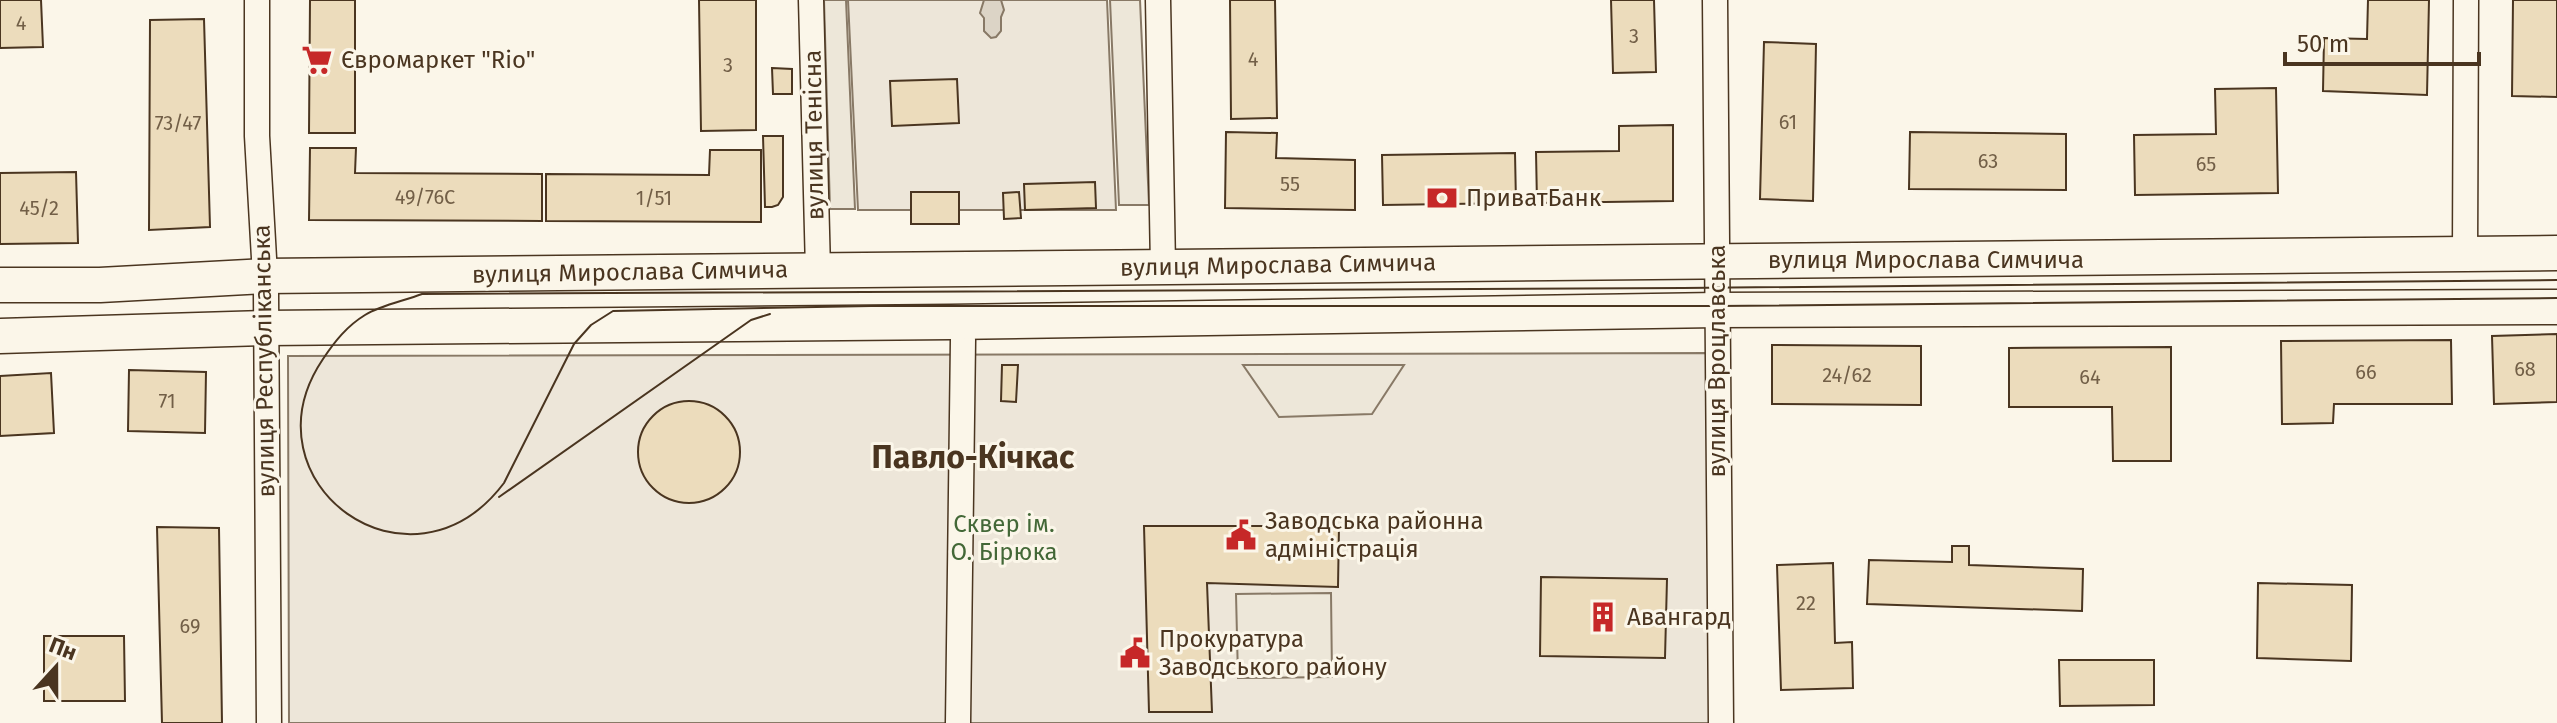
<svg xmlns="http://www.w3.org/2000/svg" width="2557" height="723" font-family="'Fira Sans',sans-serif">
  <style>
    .green { fill: #ede6d9; stroke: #887966; stroke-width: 2 }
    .parking { fill: #ede7d9; stroke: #887966; stroke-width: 2 }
    .water { fill: #dcd4c6; stroke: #887966; stroke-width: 2 }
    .building { fill: #ecdcbc; stroke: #4a3520; stroke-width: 2 }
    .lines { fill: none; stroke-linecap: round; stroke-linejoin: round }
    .street-casing { stroke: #4a3520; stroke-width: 27 }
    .secondary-casing { stroke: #4a3520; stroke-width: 37 }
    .street { stroke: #fbf6e9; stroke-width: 24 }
    .secondary { stroke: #fbf6e9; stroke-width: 34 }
    .tram { stroke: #4a3520; stroke-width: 2 }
    .labels { text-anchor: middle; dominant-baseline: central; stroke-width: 6; stroke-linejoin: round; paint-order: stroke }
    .number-label { font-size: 20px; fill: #725f47 }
    .poi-label { font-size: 24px; fill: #4a3520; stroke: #fbf6e9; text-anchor: start }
    .street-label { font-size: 24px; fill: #4a3520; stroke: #fbf6e9 }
    .park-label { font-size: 24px; fill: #436837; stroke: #fbf6e9 }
    .district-label { font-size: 32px; font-weight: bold; fill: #4a3520; stroke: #fbf6e9 }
  </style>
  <rect width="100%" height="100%" fill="#fbf6e9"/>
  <path class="green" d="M848 0H1107L1116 210H858Z
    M1708 353 1720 723H289L288 356Z"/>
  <path class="parking" d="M824 0H846L855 209H830Z
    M1110 0H1140L1149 205H1119Z
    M1243 365H1404L1372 414 1279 417Z
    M1331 593 1332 677 1238 678 1236 594Z"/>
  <path class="water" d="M984 0H1001L1004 10 1001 17V31L996 37 991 38 984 31V18L980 13Z"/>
  <path class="building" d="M0 0H41L43 47 0 48Z
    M310 0H355V133H309Z
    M699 0H756V130L701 131Z
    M1230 0H1275L1277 118 1231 119Z
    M1611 0H1654L1656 72 1613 73Z
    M2368 0H2429L2427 95 2323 91 2324 38 2367 39Z
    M2513 0H2557V97L2512 96Z
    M204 19 210 227 149 230 150 20Z
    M1764 42 1816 44 1813 201 1760 199Z
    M772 68 792 69V94H773Z
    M957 79 959 123 892 126 890 81Z
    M2276 88 2278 193 2135 195 2134 135 2216 134 2215 89Z
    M1673 125V201L1537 203 1536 152 1619 151V126Z
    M1226 132 1277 133 1276 158 1355 160V210L1225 208Z
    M1910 132 2066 134V190L1909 189Z
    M763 136H783V197L778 205 772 207H765Z
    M310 148H356L355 173 542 174V221L309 220Z
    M710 150H761V222L546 221V174L709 175Z
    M1515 153 1516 203 1383 205 1382 155Z
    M76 172 78 243 0 244V173Z
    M1095 182 1096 208 1025 210 1024 184Z
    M911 192H959V224H911Z
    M1019 192 1021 218 1004 219 1003 193Z
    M2557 334V402L2494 404 2492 336Z
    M2451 340 2452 404H2334L2333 423 2282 424 2281 341Z
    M1772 345 1921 346V405L1772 404Z
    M2171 347V461H2113L2112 407H2009V348Z
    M1002 365H1018L1016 402 1001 401Z
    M129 370 206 372 205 433 128 431Z
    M51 373 54 433 0 436V376Z
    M638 452a51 51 0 1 1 102 0a51 51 0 1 1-102 0Z
    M1144 526H1339L1338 587 1207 583 1212 712H1149Z
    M157 527 219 528 222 723H162Z
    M1952 546H1969V565L2083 569 2082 611 1867 604 1869 560 1952 562Z
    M1833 563 1835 643 1852 642 1853 688 1781 690 1777 565Z
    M1541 577 1667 579 1665 658 1540 656Z
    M2258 583 2352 585 2351 661 2257 658Z
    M44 636H124L125 701H44Z
    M2059 660H2154V705L2060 706Z"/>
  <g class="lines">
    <g class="street-casing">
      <path id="street" d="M257 0V136L266 293 269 723
        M811 0 818 270
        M1158 0 1163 266
        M1715 0 1721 723
        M2465 254 2466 0
        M958 723 963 340"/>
    </g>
    <g class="secondary-casing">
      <path id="secondary" d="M0 285H100L264 276 2557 253
        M0 336 266 328 951 322 1717 310 2557 307"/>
    </g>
    <use href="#street" class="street"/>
    <use href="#secondary" class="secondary"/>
    <path class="tram" d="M2557 280 1683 288 422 294C404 301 381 305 365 315 347 326 335 341 323 359 240 482 410 607 504 483L574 344 591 325 613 311 871 306H1717L2557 298
      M499 497 751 320 770 314"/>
  </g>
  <defs>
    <g id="supermarket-bare" transform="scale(2.4)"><path d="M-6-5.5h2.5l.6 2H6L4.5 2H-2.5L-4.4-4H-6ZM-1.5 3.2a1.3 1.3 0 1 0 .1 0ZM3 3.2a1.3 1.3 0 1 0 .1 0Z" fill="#c62828" stroke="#fbf6e9" stroke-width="2.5" paint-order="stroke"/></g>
    <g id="bank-bare" transform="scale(2.4)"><path d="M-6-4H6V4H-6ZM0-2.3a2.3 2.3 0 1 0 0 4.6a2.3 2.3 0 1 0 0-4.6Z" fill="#c62828" stroke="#fbf6e9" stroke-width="2.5" paint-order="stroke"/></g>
    <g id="civic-bare" transform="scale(2.4)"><path d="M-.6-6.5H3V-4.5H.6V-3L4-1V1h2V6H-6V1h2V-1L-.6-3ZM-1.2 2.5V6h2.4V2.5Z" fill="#c62828" stroke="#fbf6e9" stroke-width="2.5" paint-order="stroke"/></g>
    <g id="building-bare" transform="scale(2.4)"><path d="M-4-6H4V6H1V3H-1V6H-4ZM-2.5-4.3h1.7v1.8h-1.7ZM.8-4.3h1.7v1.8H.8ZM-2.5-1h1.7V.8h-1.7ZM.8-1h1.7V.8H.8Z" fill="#c62828" stroke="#fbf6e9" stroke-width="2.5" paint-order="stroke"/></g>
  </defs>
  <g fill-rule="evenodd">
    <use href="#supermarket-bare" x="317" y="60"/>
    <use href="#bank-bare" x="1442" y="198"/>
    <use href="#civic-bare" x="1241" y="535"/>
    <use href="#building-bare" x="1603" y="617"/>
    <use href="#civic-bare" x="1135" y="653"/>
  </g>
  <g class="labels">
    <g class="number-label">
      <text x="21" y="23">4</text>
      <text x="1634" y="36">3</text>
      <text x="1253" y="59">4</text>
      <text x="728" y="65">3</text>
      <text x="1788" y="122">61</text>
      <text x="178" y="123">73/47</text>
      <text x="1988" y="161">63</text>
      <text x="2206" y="164">65</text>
      <text x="1290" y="184">55</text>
      <text x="425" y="197">49/76C</text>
      <text x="654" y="198">1/51</text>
      <text x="39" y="208">45/2</text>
      <text x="2525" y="369">68</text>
      <text x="2366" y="372">66</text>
      <text x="1847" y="375">24/62</text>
      <text x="2090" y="377">64</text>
      <text x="167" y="401">71</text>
      <text x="1806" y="603">22</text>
      <text x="190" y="626">69</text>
    </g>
    <g class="poi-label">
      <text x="341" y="60">Євромаркет "Rio"</text>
      <text x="1466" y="198">ПриватБанк</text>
      <text x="1265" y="521">Заводська районна<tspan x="1265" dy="28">адміністрація</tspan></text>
      <text x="1627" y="617">Авангард</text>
      <text x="1159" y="639">Прокуратура<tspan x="1159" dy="28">Заводського району</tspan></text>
    </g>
    <g class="street-label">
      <text transform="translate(814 135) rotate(-91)">вулиця Тенісна</text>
      <text x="1926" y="260">вулиця Мирослава Симчича</text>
      <text transform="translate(1278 265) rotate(-1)">вулиця Мирослава Симчича</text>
      <text transform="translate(630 272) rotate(-1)">вулиця Мирослава Симчича</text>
      <text transform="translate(264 361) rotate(-91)">вулиця Республіканська</text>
      <text transform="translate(1717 361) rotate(-90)">вулиця Вроцлавська</text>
    </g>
    <g class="park-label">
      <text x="1004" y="524">Сквер ім.<tspan x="1004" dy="28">О. Бірюка</tspan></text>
    </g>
    <g class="district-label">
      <text x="973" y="457">Павло-Кічкас</text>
    </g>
  </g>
  <g transform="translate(56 667) rotate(21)" stroke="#fbf6e9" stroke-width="6" paint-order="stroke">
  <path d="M0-6L14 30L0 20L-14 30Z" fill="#4a3520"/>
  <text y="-12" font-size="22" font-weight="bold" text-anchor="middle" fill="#4a3520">Пн</text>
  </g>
  <path d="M2285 52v12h194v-12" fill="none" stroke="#4a3520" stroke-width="4"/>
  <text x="2297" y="52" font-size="24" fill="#4a3520" stroke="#fbf6e9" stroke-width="6" paint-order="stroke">50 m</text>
</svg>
